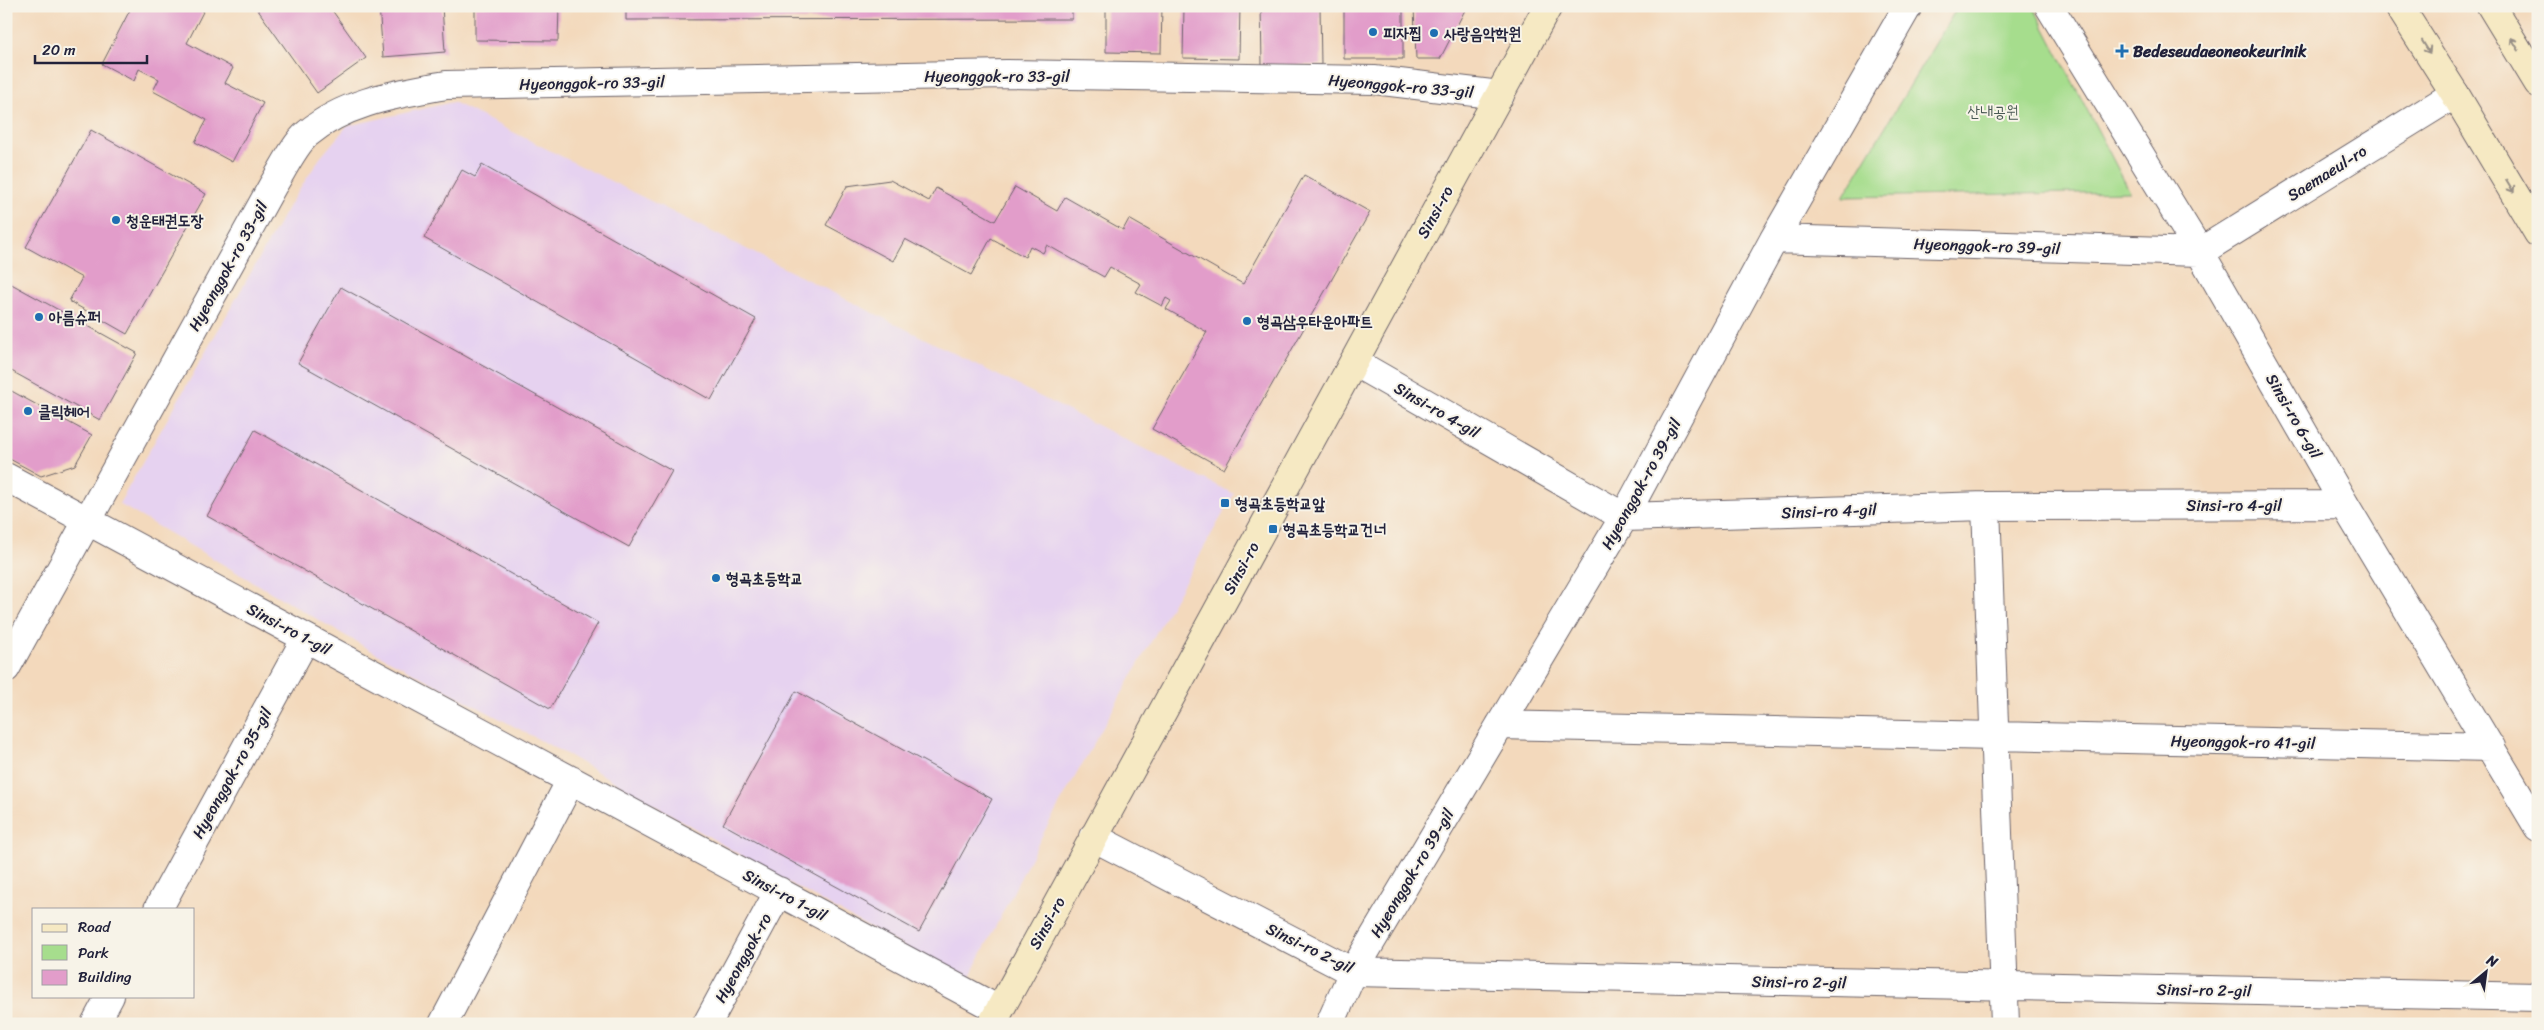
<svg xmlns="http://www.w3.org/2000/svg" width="2544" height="1030" font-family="Sriracha,'Poor Story',sans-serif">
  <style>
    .built { fill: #e6d2f0 }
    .green { fill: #a6dd8d; stroke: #648064 }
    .building { fill: #e29dca }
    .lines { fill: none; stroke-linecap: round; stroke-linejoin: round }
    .street-casing { stroke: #6b6268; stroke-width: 30 }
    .secondary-casing { stroke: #6b6268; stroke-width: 30 }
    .street { stroke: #fff; stroke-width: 28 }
    .secondary { stroke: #f6e9c3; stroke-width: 28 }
    .oneway { stroke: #978f86 }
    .poi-dot { fill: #1f6fb2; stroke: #f7f3e8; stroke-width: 2 }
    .labels { text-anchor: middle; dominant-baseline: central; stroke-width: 4; stroke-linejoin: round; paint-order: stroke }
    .poi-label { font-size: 16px; font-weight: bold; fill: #22223b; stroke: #f7f3e8; text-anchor: start }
    .street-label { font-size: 16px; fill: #22223b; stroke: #f7f3e8 }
    .park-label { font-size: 16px; fill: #4a5a54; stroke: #f7f3e8 }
  </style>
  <rect width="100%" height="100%" fill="#f7f3e8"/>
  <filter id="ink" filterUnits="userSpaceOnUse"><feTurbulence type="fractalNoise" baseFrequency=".02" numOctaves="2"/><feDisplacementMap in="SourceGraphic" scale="10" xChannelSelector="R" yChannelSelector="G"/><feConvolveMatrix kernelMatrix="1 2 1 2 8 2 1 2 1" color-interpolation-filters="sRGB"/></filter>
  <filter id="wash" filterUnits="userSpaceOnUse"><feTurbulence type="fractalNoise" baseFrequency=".0096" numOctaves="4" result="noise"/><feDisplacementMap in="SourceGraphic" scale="20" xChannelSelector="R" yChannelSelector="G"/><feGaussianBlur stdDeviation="1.12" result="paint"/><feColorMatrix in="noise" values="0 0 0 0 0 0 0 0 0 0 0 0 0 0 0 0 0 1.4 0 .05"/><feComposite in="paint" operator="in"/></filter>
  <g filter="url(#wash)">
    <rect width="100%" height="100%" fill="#f3d9bc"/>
    <path class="built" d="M453 102 1234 494 1044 832 967 982 773 874 570 756 372 651 119 504 290 204 320 158 347 126Z"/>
    <path class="green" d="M1958 6H2033L2130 192 1843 197Z"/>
    <g id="blocks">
      <path class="building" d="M132 6H206L187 43 233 68 225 83 263 103 232 162 195 142 207 120 153 91 159 79 139 69 134 81 102 64Z
        M255 6H329L366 58 317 93Z
        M379 6H442L445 52 383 57Z
        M475 6H559L558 41 475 40Z
        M626 6H1072V19L626 20Z
        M1106 6H1162L1161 53 1106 52Z
        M1184 6H1240L1239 59 1183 58Z
        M1261 6H1320L1321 65H1262Z
        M1344 6H1403V59H1344Z
        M1414 6H1467L1440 59H1416Z
        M91 130 206 194 127 334 69 301 82 278 26 247Z
        M482 165 756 319 711 400 424 238 462 170 475 177Z
        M1304 175 1370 212 1224 469 1152 429 1207 332 1166 309 1171 301 1166 298 1162 306 1136 292 1141 284 1110 267 1104 277 1047 245 1043 253 1030 246 1025 257 991 238 971 275 905 239 893 261 826 225 847 186 890 180 929 201 936 188 995 221 1015 187 1057 211 1065 197 1123 230 1129 219 1243 284Z
        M6 281 137 353 100 420 6 368Z
        M341 287 672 471 629 547 298 363Z
        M6 388 92 435 75 465 41 476 6 457Z
        M255 430 598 623 550 709 207 516Z
        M796 691 992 799 919 932 723 824Z"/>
    </g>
  </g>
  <g filter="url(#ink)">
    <use href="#blocks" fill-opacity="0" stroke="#6b6268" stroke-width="1"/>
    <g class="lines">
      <g class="street-casing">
        <path id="street" d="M2049 6 2200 252 2345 505 2538 827
          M1774 239 2200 252 2455 94
          M1354 362 1624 517 1986 506 2345 505
          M6 477 999 1010
          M1986 506 2005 1024
          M6 668 273 185C282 171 295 144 307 134 346 101 398 94 446 85L1007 74 1374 80 1500 95
          M1500 725 2491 747
          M1093 837 1353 972 2538 997
          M158 909 306 638
          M95 1024 110 996
          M443 1024 571 780
          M707 1024 779 891
          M1330 1024 1353 972 1624 517 1774 239 1908 6"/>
      </g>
      <g class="secondary-casing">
        <path id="secondary" d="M2399 6 2455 94 2538 233
          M2491 6 2538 83
          M992 1024 1548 6"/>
      </g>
      <use href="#street" class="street"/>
      <use href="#secondary" class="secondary"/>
    </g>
    <defs><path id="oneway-shaft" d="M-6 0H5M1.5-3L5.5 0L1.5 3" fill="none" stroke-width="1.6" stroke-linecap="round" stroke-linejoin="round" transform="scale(1.25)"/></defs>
    <g class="oneway">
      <use href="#oneway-shaft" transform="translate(2515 44) rotate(-121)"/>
      <use href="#oneway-shaft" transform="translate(2426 47) rotate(58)"/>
      <use href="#oneway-shaft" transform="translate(2510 186) rotate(59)"/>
    </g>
  </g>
  <g class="poi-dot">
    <circle cx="1373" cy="32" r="5"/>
    <circle cx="1434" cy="33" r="5"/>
    <path d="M2119.5 43.5h5v5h5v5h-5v5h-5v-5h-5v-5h5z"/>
    <circle cx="116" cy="220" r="5"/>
    <circle cx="39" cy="317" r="5"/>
    <circle cx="1247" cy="321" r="5"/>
    <circle cx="28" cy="411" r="5"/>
    <rect x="1220" y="498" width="10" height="10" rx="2.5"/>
    <rect x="1268" y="524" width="10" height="10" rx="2.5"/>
    <circle cx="716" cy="578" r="5"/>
  </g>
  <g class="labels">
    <g class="poi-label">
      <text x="1383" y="32">피자찝</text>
      <text x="1444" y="33">사랑음악학원</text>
      <text x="2133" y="51">Bedeseudaeoneokeurinik</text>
      <text x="126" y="220">청운태권도장</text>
      <text x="49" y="317">아름슈퍼</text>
      <text x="1257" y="321">형곡삼우타운아파트</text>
      <text x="38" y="411">클릭헤어</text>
      <text x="1235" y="503">형곡초등학교앞</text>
      <text x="1283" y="529">형곡초등학교건너</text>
      <text x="726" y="578">형곡초등학교</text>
    </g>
    <g class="street-label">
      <text x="997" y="76">Hyeonggok-ro 33-gil</text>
      <text transform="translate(592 83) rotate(-1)">Hyeonggok-ro 33-gil</text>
      <text transform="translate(1401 86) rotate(5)">Hyeonggok-ro 33-gil</text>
      <text transform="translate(2327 173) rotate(-32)">Saemaeul-ro</text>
      <text transform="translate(1435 212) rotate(-61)">Sinsi-ro</text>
      <text transform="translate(1987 246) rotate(2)">Hyeonggok-ro 39-gil</text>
      <text transform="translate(228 266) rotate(-61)">Hyeonggok-ro 33-gil</text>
      <text transform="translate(1437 410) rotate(30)">Sinsi-ro 4-gil</text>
      <text transform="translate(2294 416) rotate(60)">Sinsi-ro 6-gil</text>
      <text transform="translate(1641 484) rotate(-61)">Hyeonggok-ro 39-gil</text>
      <text x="2234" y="505">Sinsi-ro 4-gil</text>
      <text transform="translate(1829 511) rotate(-2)">Sinsi-ro 4-gil</text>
      <text transform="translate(1241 568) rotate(-61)">Sinsi-ro</text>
      <text transform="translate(289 629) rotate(28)">Sinsi-ro 1-gil</text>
      <text transform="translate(2243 742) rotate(1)">Hyeonggok-ro 41-gil</text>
      <text transform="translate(232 773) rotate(-61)">Hyeonggok-ro 35-gil</text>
      <text transform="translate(1412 873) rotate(-59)">Hyeonggok-ro 39-gil</text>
      <text transform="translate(785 895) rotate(28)">Sinsi-ro 1-gil</text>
      <text transform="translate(1047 923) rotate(-61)">Sinsi-ro</text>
      <text transform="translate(1310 948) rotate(26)">Sinsi-ro 2-gil</text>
      <text transform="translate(743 958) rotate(-61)">Hyeonggok-ro</text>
      <text transform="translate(1799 982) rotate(1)">Sinsi-ro 2-gil</text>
      <text transform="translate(2204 990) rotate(1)">Sinsi-ro 2-gil</text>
    </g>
    <g class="park-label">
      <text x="1993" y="111">산내공원</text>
    </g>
  </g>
  <rect width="2544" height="1030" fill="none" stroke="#f7f3e8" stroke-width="25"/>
  <rect x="32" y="908" width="162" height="90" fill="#f7f3e8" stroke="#a29fa3"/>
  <rect x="42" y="924" width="25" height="8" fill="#f6e9c3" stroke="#a29fa3"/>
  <text x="78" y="932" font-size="15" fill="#22223b">Road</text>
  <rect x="42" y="945" width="25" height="15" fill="#a6dd8d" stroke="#a29fa3"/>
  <text x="78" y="958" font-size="15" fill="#22223b">Park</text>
  <rect x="42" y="970" width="25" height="15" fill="#e29dca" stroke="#a29fa3"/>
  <text x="78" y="982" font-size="15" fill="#22223b">Building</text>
  <g transform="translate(2486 972) rotate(29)" stroke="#f7f3e8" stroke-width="4" paint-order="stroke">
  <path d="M0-4L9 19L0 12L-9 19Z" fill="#22223b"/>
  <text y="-8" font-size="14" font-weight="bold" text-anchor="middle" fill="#22223b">N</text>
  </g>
  <path d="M35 55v8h112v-8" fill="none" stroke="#22223b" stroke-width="2.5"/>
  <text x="42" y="55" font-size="15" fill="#22223b" stroke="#f7f3e8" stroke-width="4" paint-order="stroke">20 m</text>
</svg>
